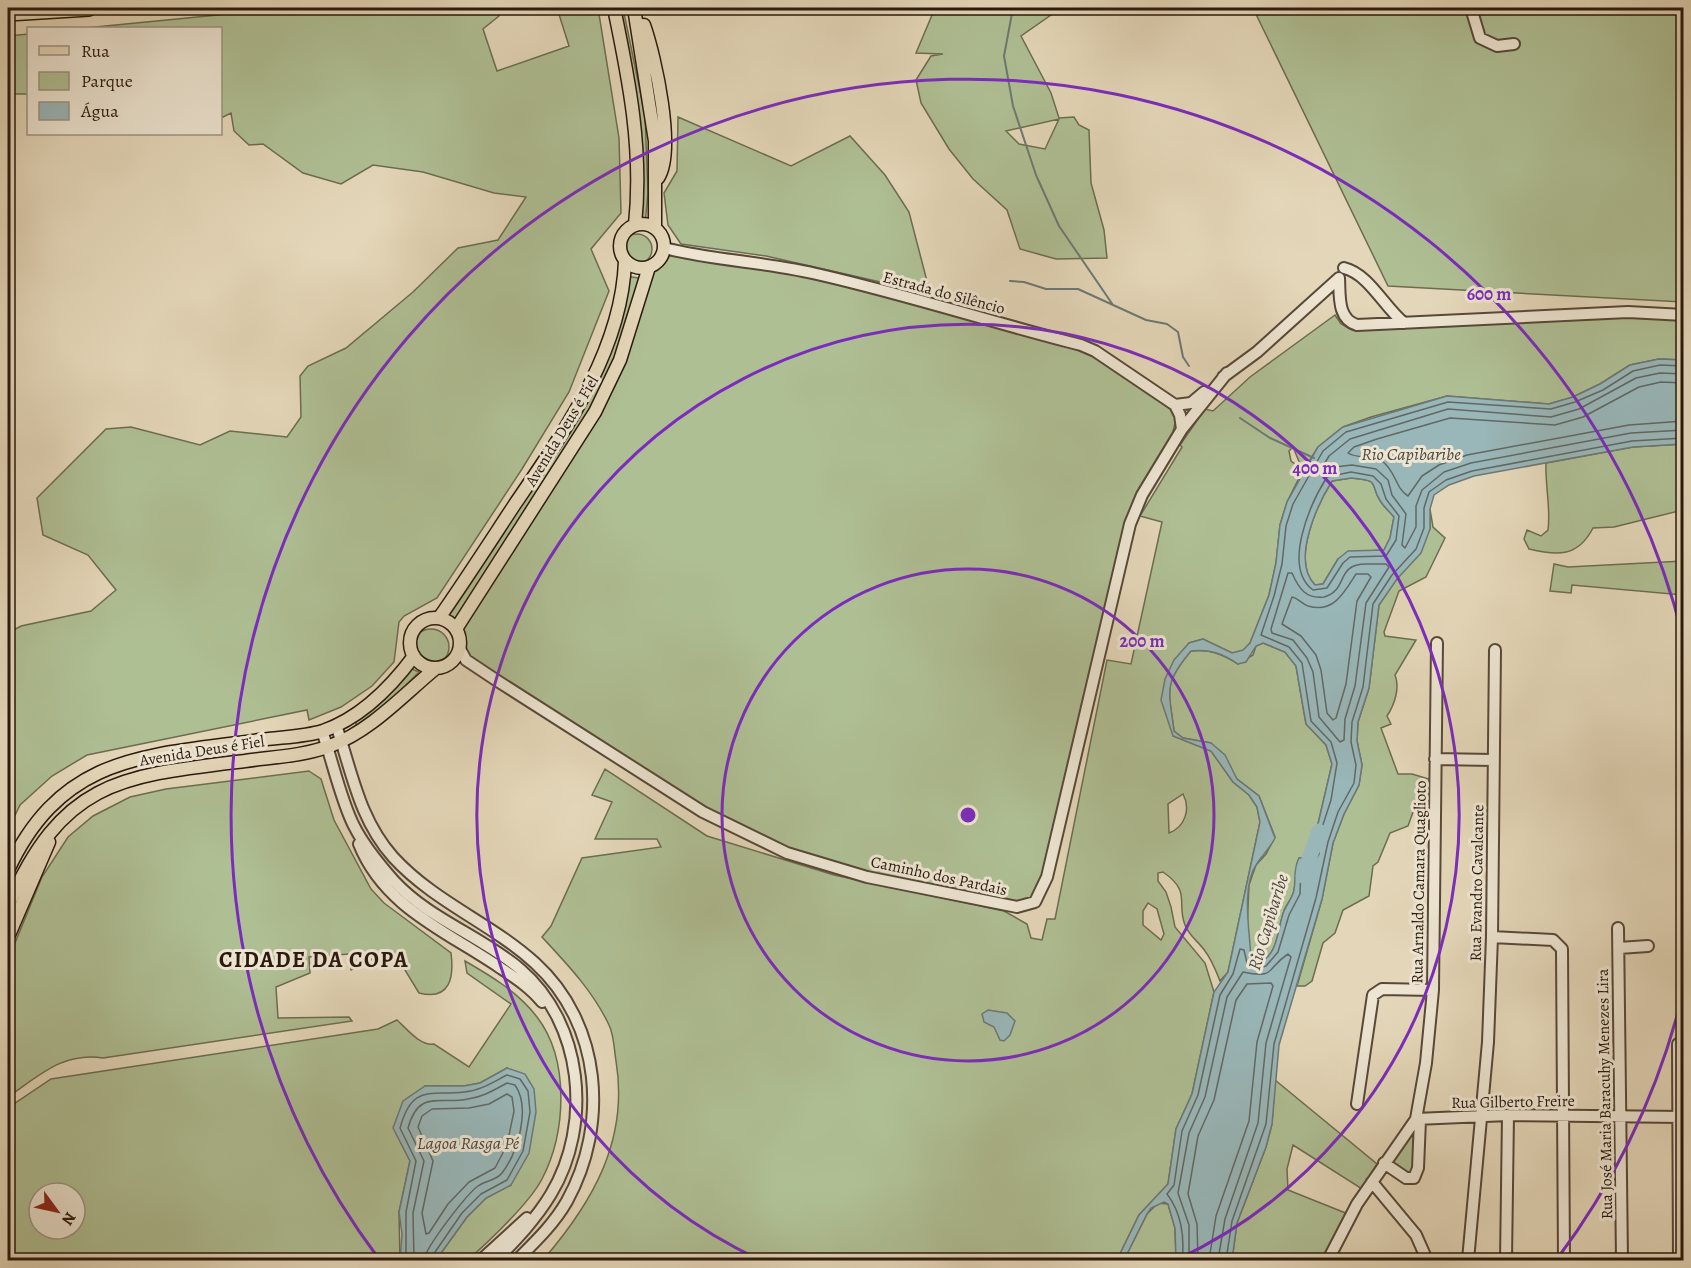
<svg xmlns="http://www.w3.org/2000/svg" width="1691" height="1268" font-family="Alegreya,serif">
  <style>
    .green { fill: #afbf94; stroke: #6c6c51; stroke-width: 1.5; fill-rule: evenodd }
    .water { fill: #99b7b9; stroke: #6d7875; stroke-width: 1.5; fill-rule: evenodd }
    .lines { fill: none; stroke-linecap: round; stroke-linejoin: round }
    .shore { stroke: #626864; stroke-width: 1.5 }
    .stream { stroke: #6d7875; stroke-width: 2 }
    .river { stroke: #99b7b9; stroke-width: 15 }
    .minor-casing { stroke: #584839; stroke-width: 14 }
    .major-casing { stroke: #2a190e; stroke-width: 15 }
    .highway-casing { stroke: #2a190e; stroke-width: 18 }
    .minor { stroke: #ede5d2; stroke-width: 10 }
    .major { stroke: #e4d7b9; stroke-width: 12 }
    .highway { stroke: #e4d7b9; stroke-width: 15 }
    .ring { fill: none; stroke: #7b2cbf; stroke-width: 3 }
    .labels { text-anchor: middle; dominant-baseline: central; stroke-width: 6; stroke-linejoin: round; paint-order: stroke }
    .street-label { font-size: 16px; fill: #2a190e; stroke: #ede5d2 }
    .water-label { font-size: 18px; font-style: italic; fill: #4b4841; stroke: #ede5d2 }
    .district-label { font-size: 22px; font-weight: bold; letter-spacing: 1.5px; fill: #2a190e; stroke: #ede5d2 }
    .centre { fill: #7b2cbf; stroke: #ede5d2; stroke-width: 3 }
    .ring-label { font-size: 18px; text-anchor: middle; font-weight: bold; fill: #7b2cbf; stroke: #ede5d2; stroke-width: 6; stroke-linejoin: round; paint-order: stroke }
  </style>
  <rect width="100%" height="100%" fill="#e4d7b9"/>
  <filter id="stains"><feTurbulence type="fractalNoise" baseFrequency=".00333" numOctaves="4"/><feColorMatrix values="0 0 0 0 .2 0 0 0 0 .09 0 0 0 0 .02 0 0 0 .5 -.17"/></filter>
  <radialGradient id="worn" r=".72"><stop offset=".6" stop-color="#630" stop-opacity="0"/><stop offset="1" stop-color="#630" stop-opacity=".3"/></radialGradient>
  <path class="green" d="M288 8H498L499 16 483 29 497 71 569 46 557 8H598L619 138 621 213 591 249 609 291 569 392 522 469 437 598 404 616 399 622 394 662 372 686 341 707 309 720 307 710 87 755 52 776 20 805 8 830V633L21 626 91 611 116 590 88 555 43 535 37 498 106 429 131 427 200 445 230 431 287 437 301 417 300 376 308 366 346 348 413 292 458 248 498 240 526 197 494 193 423 172 373 165 341 184 303 173 263 144 249 145 234 131 231 113 221 118 220 28H85Z
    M616 8H623L645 115 648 193 645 224 633 222 637 202Z
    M935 8H1061L1021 36 1051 93 1059 118 1074 117 1079 125 1089 130 1091 183 1104 230 1107 258 1056 259 1020 249 1007 210 973 179 949 149 921 103 916 80 931 56 943 54 916 53ZM1059 119 1045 149 1019 144 1006 131Z
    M1253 8H1683V302L1388 286Z
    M28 34V94H8V36Z
    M678 117 791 166 850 136 885 175 909 212 928 285 920 291 766 256 681 244 668 225 664 193 677 171Z
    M622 249a15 15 0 1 1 30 0a15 15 0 1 1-30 0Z
    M664 248 767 264 1081 345 1152 391 1177 415 1172 436 1145 481 1047 877 1026 906 867 877 750 838 466 660 457 626 595 412 644 285Z
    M626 276 639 278 631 312 609 372 579 428 452 625 442 618 571 424Z
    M1335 315 1341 324 1353 330 1643 316 1683 318V360L1659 359 1630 365 1600 384 1573 397 1549 404 1447 396 1371 417 1343 427 1318 447 1303 471 1293 447 1289 451 1291 461 1295 464 1300 476 1287 502 1280 525 1276 563 1269 595 1250 643 1243 651 1232 653 1203 639 1189 643 1165 680 1173 736 1211 751 1233 782 1249 795 1257 807 1260 822 1228 972 1220 981C1216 971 1212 960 1205 951 1199 942 1189 936 1185 925 1176 902 1192 892 1163 872L1158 873V881L1166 892 1171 907 1175 927 1205 963 1214 992 1192 1094 1176 1129 1168 1184 1139 1215 1117 1260H543C593 1202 629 1140 616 1061 614 1049 614 1035 609 1025 593 991 567 964 542 937L551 926 582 858 661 847 657 839H595L612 802 592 795 605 769 707 836 834 875 1004 911 1027 924 1031 938 1042 940 1047 919H1055L1107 660 1131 664 1162 522 1140 516 1182 447 1180 445 1205 409 1213 411 1250 377ZM1183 794C1191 809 1185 827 1169 833L1168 804ZM1148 903 1157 909 1164 934 1161 940 1143 925V911Z
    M1683 444V510L1614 527 1593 528C1578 557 1558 556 1529 549L1524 539 1527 530 1541 536 1548 530C1551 508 1545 486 1546 463L1633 447Z
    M1351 478C1383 481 1368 483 1381 502 1385 508 1390 512 1394 517L1390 538 1384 550 1368 551 1338 559 1323 584 1315 585C1291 561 1317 505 1332 481Z
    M1430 509 1433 527 1445 538 1426 577 1399 591 1384 632 1385 636 1416 640 1395 675C1400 687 1395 704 1387 716L1391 724 1381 728 1398 774H1412L1429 779 1430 801 1416 804 1408 826 1390 833 1378 862 1373 866 1369 896 1343 910 1335 933 1323 943 1312 981 1305 986H1297L1322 899 1333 843 1344 814 1359 785 1362 765 1357 741 1358 722 1369 688 1379 605 1430 529Z
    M1683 561V595L1572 585 1571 593 1550 591 1554 564 1568 567Z
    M413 647a18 18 0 1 1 36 0a18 18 0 1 1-36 0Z
    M1263 643 1285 652 1296 666 1306 724 1326 745 1332 764 1318 824 1310 844 1313 852 1309 858H1299C1295 870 1297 878 1294 890 1293 898 1286 904 1284 911 1277 929 1279 958 1256 963L1251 959 1247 931 1249 885 1256 865 1266 854 1275 837 1259 796 1237 779 1211 743 1183 738 1174 731C1169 690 1162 685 1191 651 1210 649 1222 654 1238 664L1253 655 1256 646Z
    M412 669 419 672 393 698 356 726V720L390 693Z
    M309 771 321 779 334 820 371 889 384 903 451 953C454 976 451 1001 419 993L394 952 376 955 370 961 351 970 349 954 309 957 310 973 276 987 278 1018 349 1017 352 1021 103 1058C63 1052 40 1075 8 1097V960L42 877 68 837 93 816 130 797 166 789Z
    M465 961C491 976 518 992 537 1017 570 1060 566 1133 542 1179 529 1204 489 1241 468 1260H436L467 1217 486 1198 511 1185 507 1068 480 1083 464 1086H425L400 1141 410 1161 399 1212 400 1260H8V1108L51 1079 378 1029 397 1020C407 1029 420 1046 434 1044L469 1067 511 1004 467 973ZM39 1193H75V1229H39Z
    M1275 1080 1377 1164 1362 1189 1293 1145 1287 1169 1288 1190 1348 1214 1324 1260H1232L1237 1223 1266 1147 1272 1124Z
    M1416 1123 1413 1171 1409 1174 1392 1165 1390 1159Z
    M1158 1203 1168 1204 1175 1228 1176 1260H1124L1147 1214Z"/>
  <path class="water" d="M1659 359 1683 360V444L1633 447 1474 476 1449 485 1434 495 1430 509V529L1421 553 1397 579 1379 605 1369 688 1358 722 1357 741 1362 765 1359 785 1344 814 1333 843 1322 899 1279 1045 1272 1124 1266 1147 1237 1223 1232 1260H1176L1175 1228 1168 1204 1164 1202 1151 1208 1147 1214 1124 1260H1117L1139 1215 1168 1184 1176 1129 1192 1094 1214 992 1228 972 1260 822 1257 807 1249 795 1233 782 1211 751 1173 736 1161 700 1165 679 1174 660 1189 643 1203 639 1232 653 1243 650 1250 643 1269 595 1276 563 1280 525 1287 502 1318 447 1343 427 1447 396 1549 404 1573 397 1600 384 1630 365ZM1351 478C1383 481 1368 483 1381 502 1385 508 1390 512 1394 517L1390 538 1384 550 1348 551 1338 559 1323 584 1315 585C1291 561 1317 505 1332 481ZM1263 643 1285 652 1296 666 1306 724 1326 745 1332 764 1318 824 1310 844 1313 852 1309 858H1299C1293 869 1296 878 1294 890 1293 897 1287 904 1284 911 1277 928 1279 958 1256 963L1251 959C1250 932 1241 888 1256 865 1262 855 1269 850 1275 838L1259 796 1237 779 1225 755 1211 743 1183 738 1174 731C1169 690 1163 684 1191 651 1210 649 1222 653 1238 664L1246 662 1256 646Z
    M988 1010 1007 1013 1015 1021 1010 1035 1004 1041 1000 1040 994 1027 984 1022 982 1014Z
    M507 1068 525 1074 534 1089 536 1112 529 1153 511 1185 486 1198 467 1217 436 1260H400L402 1234 399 1212 410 1161 393 1128 403 1101 425 1086H464L480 1083Z"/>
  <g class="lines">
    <path class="shore" d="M1684 374 1660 373 1636 378 1579 409 1551 417 1448 409 1350 439 1329 456 1323 466 1326 468 1352 465 1376 469 1388 480 1392 495 1406 514 1402 545 1405 548 1416 527V506L1422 490 1444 472 1471 463 1631 433 1684 430
      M1684 383 1661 382 1639 387 1583 417 1555 425 1450 418 1377 439 1354 447 1348 453C1357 459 1371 455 1382 461 1396 471 1395 488 1408 496L1422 476 1439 465 1467 455 1629 425 1684 421
      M1351 472 1373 476 1381 484 1386 499 1399 516 1396 540 1386 556 1350 557 1343 563 1327 588 1313 590C1282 567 1310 504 1327 477Z
      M1366 564H1386L1389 567 1366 603 1355 686 1345 719 1344 740 1340 742 1319 717 1313 672 1307 658 1293 640 1272 633 1271 629 1288 573H1292C1299 589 1306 599 1324 597 1349 590 1335 564 1366 564Z
      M1356 574H1368L1371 577 1357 601 1346 684 1336 718 1333 720 1327 713 1321 670 1316 655 1301 636 1282 624 1292 597C1298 598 1302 604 1308 606 1334 614 1345 591 1356 574Z
      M507 1094 512 1097 514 1111 507 1145 495 1168 469 1182 448 1204 429 1233 426 1234 422 1213 433 1161 418 1127 422 1116 432 1109 469 1108 489 1104Z
      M406 1260V1212L416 1161 400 1128C412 1084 429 1096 464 1092 480 1091 493 1082 507 1075L520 1079 528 1091 530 1112 523 1151 507 1180 481 1194 462 1213 433 1255 432 1260
      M414 1260 413 1213 424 1161 408 1128C419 1089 439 1105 468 1099 483 1097 494 1090 507 1083L515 1085C531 1108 518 1152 502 1173 497 1180 485 1181 478 1186 466 1195 425 1248 424 1260
      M1182 1260C1185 1237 1181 1212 1167 1194L1174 1185 1182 1131 1198 1095 1220 995 1233 974 1240 949 1244 950 1247 963 1256 969 1266 966 1278 952 1289 915 1300 894 1301 867 1313 863 1319 854 1317 843 1331 800 1337 763 1331 742 1311 721 1302 663 1289 647 1261 635 1274 596 1282 564 1286 526 1293 504 1323 451 1346 432 1448 402 1551 409 1575 402 1603 390 1633 371 1660 365 1684 366
      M1189 1260V1225L1178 1193 1189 1133 1205 1097 1227 997 1243 972C1277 979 1265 969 1288 954L1291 957 1288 967 1266 1043 1258 1123 1225 1219 1218 1260
      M1198 1260 1197 1224 1188 1194 1198 1136 1214 1100 1236 1000 1247 984 1271 983 1273 986 1257 1042 1249 1121 1216 1216 1209 1260
      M1226 1260 1232 1221 1266 1124 1274 1044 1316 898 1328 842 1338 812 1354 783 1356 765 1351 742 1352 722 1363 687 1373 604 1392 575 1416 549 1424 528V508L1429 492 1446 480 1472 471 1632 441 1684 438"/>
    <path class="stream" d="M1013 8 1004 56 1013 106 1036 175 1059 226 1113 305
      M1010 281 1024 282 1046 289H1078L1146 320 1167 324 1178 332 1183 357 1189 366
      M1240 418 1270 438 1314 458"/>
    <path class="river" d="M1303 876 1319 831"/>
    <g class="minor-casing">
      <path id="minor" d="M1471 8 1480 38 1497 46 1514 44
        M664 248C716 261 769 262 821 275 908 295 994 323 1081 345L1095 351 1175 405 1180 415 1182 429
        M1344 268C1369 274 1384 307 1404 323
        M1339 278C1340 295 1337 319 1357 325L1628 312 1684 315
        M1223 377 1257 352 1339 278
        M1175 405 1191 403 1204 392
        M460 649 466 660 496 680 703 812 787 853 867 877 1017 907 1035 902 1047 877 1130 524 1142 495 1182 429 1227 373
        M336 725C352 772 359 819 393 857 434 902 491 923 535 963 602 1024 609 1125 567 1201 554 1224 535 1242 517 1260
        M322 731C332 759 341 801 354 826 364 846 379 864 394 881 429 919 481 936 520 969 583 1023 593 1124 551 1194 536 1219 516 1240 496 1260
        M1435 759 1493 760
        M359 844C384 907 446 931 499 967 514 977 530 987 542 1002
        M1618 928 1622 1260
        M1492 937 1553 940 1562 949 1564 1260
        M1619 948 1648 946
        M1678 1044 1679 1260
        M1357 1104 1373 995 1382 989 1433 990
        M1416 1119 1508 1115 1684 1117
        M1384 1163 1406 1178H1414L1418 1168 1420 1120
        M1372 1182 1416 1235 1427 1260
        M481 1260 527 1218
        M1328 1260 1357 1204 1416 1119 1426 1063 1433 990 1437 643
        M1468 1260 1488 1042 1492 937 1495 650
        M1506 1260 1508 1115"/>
    </g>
    <g class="major-casing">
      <path id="major" d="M614 8C629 80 643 150 635 225
        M634 8 655 141V228
        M644 25C655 56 676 151 658 178
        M620 246a22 22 0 1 1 44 0a22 22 0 1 1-44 0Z
        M439 618C465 581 490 542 515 504 564 432 622 351 625 261
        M410 643a25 25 0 1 1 50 0a25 25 0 1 1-50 0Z
        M456 629 595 412 620 360 649 267
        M8 870C63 753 147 756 260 740 280 737 304 737 323 731 360 718 391 687 414 656
        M8 906C63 780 120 776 245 761 273 757 303 756 330 746 371 731 403 695 436 668
        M8 937 49 842"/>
    </g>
    <g class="highway-casing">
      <path id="highway" d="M8 13 89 8"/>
    </g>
    <use href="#minor" class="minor"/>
    <use href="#major" class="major"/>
    <use href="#highway" class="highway"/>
  </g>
  <g class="ring">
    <circle cx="968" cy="815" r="246"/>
    <path d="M760 1260A491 491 0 1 1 1176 1260"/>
    <path d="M1683 993A737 737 0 0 1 1557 1259M379 1259A737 737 0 1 1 1683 637"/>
  </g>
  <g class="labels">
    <g class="street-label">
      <text transform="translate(944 293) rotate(15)">Estrada do Silêncio</text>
      <text transform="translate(562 431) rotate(-59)">Avenida Deus é Fiel</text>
      <text transform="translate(202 751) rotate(-9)">Avenida Deus é Fiel</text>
      <text transform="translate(939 876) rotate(12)">Caminho dos Pardais</text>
      <text transform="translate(1419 882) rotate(-89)">Rua Arnaldo Camara Quaglioto</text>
      <text transform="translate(1477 883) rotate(-89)">Rua Evandro Cavalcante</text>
      <text transform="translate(1605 1094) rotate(-91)">Rua José Maria Baracuhy Menezes Lira</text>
      <text transform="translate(1513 1102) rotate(-1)">Rua Gilberto Freire</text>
    </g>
    <g class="water-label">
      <text x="1411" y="454">Rio Capibaribe</text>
      <text transform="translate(1268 922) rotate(-73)">Rio Capibaribe</text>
      <text x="468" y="1143">Lagoa Rasga Pé</text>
    </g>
    <g class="district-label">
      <text x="314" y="960">CIDADE DA COPA</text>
    </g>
  </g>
  <circle cx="968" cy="815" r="9" class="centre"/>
  <g class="ring-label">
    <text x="1489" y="300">600 m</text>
    <text x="1315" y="474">400 m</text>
    <text x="1142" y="647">200 m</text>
  </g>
  <rect width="1691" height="1268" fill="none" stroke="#e4d7b9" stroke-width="30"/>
  <rect x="9" y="9" width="1673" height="1250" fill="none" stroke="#2a190e" stroke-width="3"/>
  <rect x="15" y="15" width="1661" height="1238" fill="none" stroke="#2a190e" stroke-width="1.5"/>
  <rect x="27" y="27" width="195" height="108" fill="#ede5d2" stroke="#9f9384" stroke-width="1.5"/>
  <rect x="39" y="46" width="30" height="9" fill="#e4d7b9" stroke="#9f9384" stroke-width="1.5"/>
  <text x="81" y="57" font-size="18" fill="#2a190e">Rua</text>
  <rect x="39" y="72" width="30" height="18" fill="#afbf94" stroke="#9f9384" stroke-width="1.5"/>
  <text x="81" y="87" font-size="18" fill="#2a190e">Parque</text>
  <rect x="39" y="102" width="30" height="18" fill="#99b7b9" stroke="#9f9384" stroke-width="1.5"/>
  <text x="81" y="117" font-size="18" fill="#2a190e">Água</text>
  <g transform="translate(57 1211) rotate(123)"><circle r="28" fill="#ede5d2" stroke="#9f9384" stroke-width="1.5"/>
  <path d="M0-4.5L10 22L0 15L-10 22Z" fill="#8f2418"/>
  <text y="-9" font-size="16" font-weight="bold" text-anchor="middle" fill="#2a190e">N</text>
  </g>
  <rect width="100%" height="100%" filter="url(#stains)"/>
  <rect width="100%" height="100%" fill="url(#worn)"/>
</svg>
